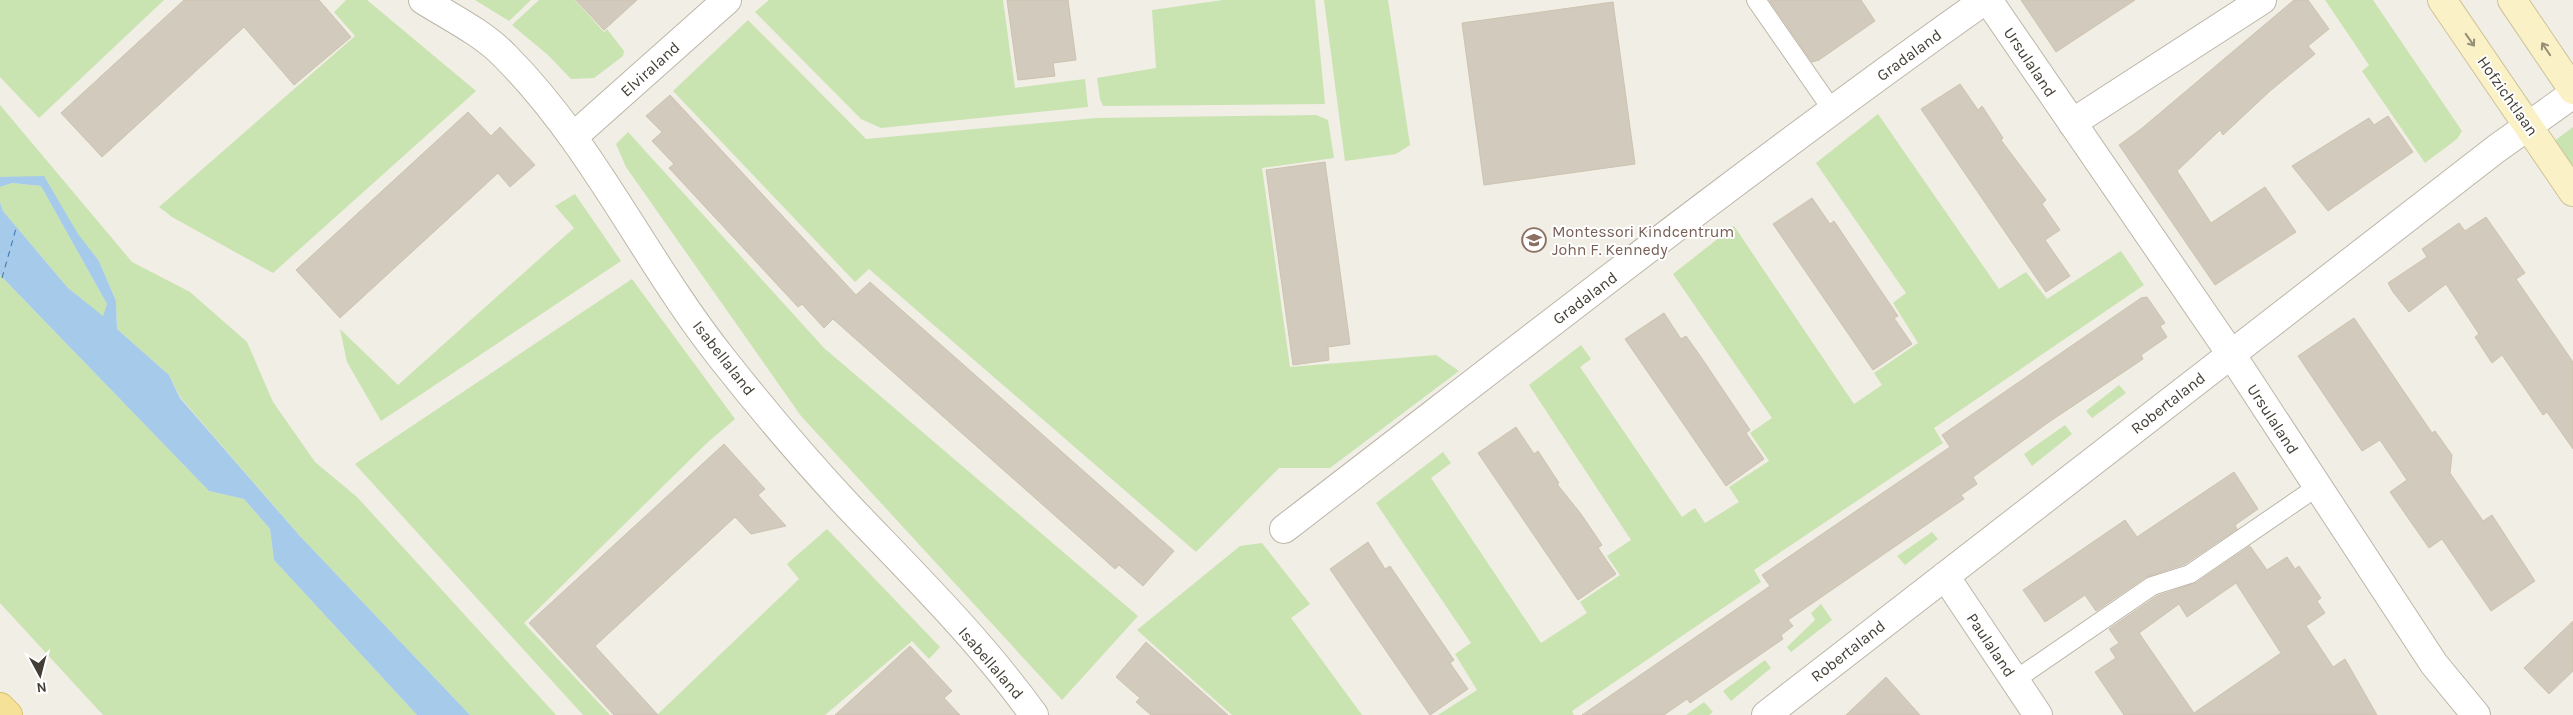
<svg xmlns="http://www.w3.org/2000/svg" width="2573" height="715" font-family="Karla,sans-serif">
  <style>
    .green { fill: #c9e3b1 }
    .water { fill: #a5caea }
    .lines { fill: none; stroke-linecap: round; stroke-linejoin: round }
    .ferry { stroke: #3771a6; stroke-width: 1; stroke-dasharray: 6 5; stroke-linecap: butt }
    .building { fill: #d2cabc; stroke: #ccc2af; fill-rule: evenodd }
    .lane-casing { stroke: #bcb6a9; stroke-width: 20 }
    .street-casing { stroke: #bcb6a9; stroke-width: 30 }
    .secondary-casing { stroke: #cec298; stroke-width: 30 }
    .primary-casing { stroke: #dabf6b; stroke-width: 30 }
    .lane { stroke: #fff; stroke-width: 18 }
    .street { stroke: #fff; stroke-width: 28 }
    .secondary { stroke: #faf1c6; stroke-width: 28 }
    .primary { stroke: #f6e199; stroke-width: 28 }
    .oneway { stroke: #958f76 }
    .labels { text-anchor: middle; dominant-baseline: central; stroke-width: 4; stroke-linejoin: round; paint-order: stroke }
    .street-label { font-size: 16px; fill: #433e35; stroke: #fff }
    .education-label { font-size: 16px; fill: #785e54; stroke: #fff; text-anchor: start }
  </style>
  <rect width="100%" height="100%" fill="#f1eee5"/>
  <path class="green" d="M0 0H164L39 118 0 77Z
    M346 0H367L476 91 273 273 172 217 159 207 355 36 334 12Z
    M475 0H531L509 21Z
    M539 0H575L604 32 607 29 624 51 623 56 594 78 571 79 548 55 512 25Z
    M769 0H1003L1015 88 1085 79 1088 107 881 128 861 119 755 12Z
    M1223 0H1315L1325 104 1103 106 1100 99 1097 78 1156 68 1152 10Z
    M1324 0H1388L1410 145 1396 154 1345 161Z
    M2325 0H2373L2462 131 2457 139 2425 163 2362 71 2369 65Z
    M748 20 866 139 1096 118 1316 115 1328 120 1334 158 1262 168 1290 367 1436 355 1459 371 1330 468H1279L1196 552 869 269 855 282 673 91Z
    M0 105 132 262 190 292 247 342 273 402 315 462 357 497 556 715H470L299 535 180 397 169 375 117 329 116 301 99 261 78 235 44 177H0Z
    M1878 114 1999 289 2026 272 2047 299 2121 251 2144 285 1934 428 1943 443 1754 570 1761 582 1572 711 1574 715H1438L1477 690 1455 654 1471 643 1376 503 1443 452 1451 463 1431 478 1541 643 1587 613 1580 602 1620 575 1607 556 1631 540 1529 385 1581 345 1591 359 1580 367 1682 517 1695 508 1705 523 1739 502 1729 487 1769 461 1750 433 1772 418 1673 274 1734 226 1854 404 1882 385 1874 373 1918 343 1893 303 1906 293 1816 163Z
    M2573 127V167L2553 142Z
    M628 132 824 348 1138 616 1062 700 801 416 626 167 616 144Z
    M12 183 41 186 107 304 103 317 68 288 3 211 0 202V187Z
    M575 194 621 261 381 421 347 362 340 329 398 385 574 228 555 206Z
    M0 275 209 491 244 499 270 529 274 560 417 715H103L0 603Z
    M632 279 735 419 708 442 524 623 610 715H583L355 464Z
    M2119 385 2126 393 2092 418 2086 411Z
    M2065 425 2072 434 2032 466 2024 454Z
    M827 529 940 647 929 659 912 641 825 715H657L799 579 787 564Z
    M1932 532 1938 539 1905 565 1897 556Z
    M1262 543 1310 604 1291 618 1362 715H1232L1137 630 1240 546Z
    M1821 604 1832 620 1791 652 1787 647 1815 620 1811 613Z
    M1765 660 1771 668 1731 701 1723 691Z
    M1704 702 1713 712 1709 715H1686Z"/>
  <path class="water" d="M44 176 78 234 99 261 116 301 117 329 169 375 180 398 299 535 470 715H417L274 560 270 529 244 499 209 491 0 275V202L3 211 68 288 103 316 107 304 41 186 12 183 0 187V177Z"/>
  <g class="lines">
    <path class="ferry" d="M2 278 17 225"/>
  </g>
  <path class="building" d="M184 0H319L351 37 294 85 244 27 102 157 61 113Z
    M576 0H637L604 30Z
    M1007 0H1068L1076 60 1053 63 1055 76 1018 80Z
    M1769 0H1861L1875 21 1819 60 1812 62Z
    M2021 0H2135L2056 52Z
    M2294 0H2308L2329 29 2308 46 2315 54 2270 91 2223 135 2220 130 2177 171 2211 223 2265 187 2296 232 2215 285 2119 145 2141 129Z
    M1613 2 1635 164 1484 185 1462 23Z
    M1960 84 1978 110 1982 106 2003 138 2001 140 2046 200 2042 204 2060 230 2045 240 2070 276 2046 292 1921 109Z
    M670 95 856 295 870 282 1174 551 1143 586 1119 565 1115 569 1105 560 833 319 824 328 802 304 798 307 669 168 674 164 652 141 662 132 646 116Z
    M468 112 491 136 500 127 535 165 510 187 498 173 340 318 296 270Z
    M2388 116 2413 152 2328 211 2292 166 2369 118 2374 125Z
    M1325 162 1350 344 1328 347 1329 360 1293 365 1266 170Z
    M1812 198 1830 224 1834 221 1898 316 1894 318 1912 344 1873 370 1773 224Z
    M2486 217 2525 273 2516 279 2573 362V449L2547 412 2543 415 2502 355 2492 363 2475 337 2479 334 2446 284 2409 312 2393 292 2388 283 2427 257 2422 249 2459 223 2465 231Z
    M2147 297 2165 323 2160 326 2167 337 2141 355 2143 359 2049 422 1973 477 1977 484 1961 495 1964 499 1788 620 1793 626 1781 635 1783 639 1690 703 1687 699 1664 715H1582L1770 586 1762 575 1950 447 1942 435 2141 298Z
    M1664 313 1681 339 1686 336 1701 357 1750 430 1746 433 1764 459 1726 486 1625 339Z
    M2354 318 2432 433 2435 431 2452 455 2450 473 2483 521 2492 515 2535 581 2491 611 2442 539 2429 548 2390 492 2407 480 2380 440 2362 451 2298 356Z
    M1516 427 1534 454 1538 451 1559 483 1557 484 1581 514 1602 545 1598 548 1616 574 1578 600 1478 453Z
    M724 444 765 489 758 495 786 526 751 534 735 517 595 646 658 715H614L529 623Z
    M2234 472 2258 509 2235 525 2237 529 2185 564 2146 577 2096 611 2085 595 2045 622 2023 590 2125 520 2137 537Z
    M1368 542 1385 569 1390 566 1454 660 1450 663 1468 689 1430 715 1330 569Z
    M2250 546 2267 570 2287 557 2295 569 2299 566 2321 598 2317 601 2325 613 2306 626 2333 667 2345 659 2377 715H2124L2095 672 2116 658 2110 649 2119 643 2109 629 2157 596 2196 583ZM2236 583 2281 653 2194 713 2139 633 2179 604 2187 617Z
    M2573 621V671L2549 694 2524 668Z
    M1146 642 1228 715H1151L1136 702 1140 698 1116 677Z
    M910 646 952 691 944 698 960 715H835Z
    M1886 677 1920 715H1846Z"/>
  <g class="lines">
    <g class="lane-casing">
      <path id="lane" d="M1756 0 1833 111
        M2015 680 2152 586 2190 574 2317 487"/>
    </g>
    <g class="street-casing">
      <path id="street" d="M423 0C450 17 483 33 505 56 593 144 645 261 721 357 762 409 806 461 851 509 914 575 981 641 1034 715
        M1988 0 2231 354 2434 664 2476 715
        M2072 123 2262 0
        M573 137 727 0
        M1284 529C1516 351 1746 169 1985 0
        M1945 576 2038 715
        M1766 715 2496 149 2573 94"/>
    </g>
    <g class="secondary-casing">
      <path id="secondary" d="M2442 0 2573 192
        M2512 0 2573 90"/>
    </g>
    <g class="primary-casing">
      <path id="primary" d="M0 707 8 715"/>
    </g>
    <use href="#lane" class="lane"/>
    <use href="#street" class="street"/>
    <use href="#secondary" class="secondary"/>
    <use href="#primary" class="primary"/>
  </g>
  <defs><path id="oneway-shaft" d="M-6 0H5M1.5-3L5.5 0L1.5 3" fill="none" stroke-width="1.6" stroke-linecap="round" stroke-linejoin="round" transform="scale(1.25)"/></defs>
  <g class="oneway">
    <use href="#oneway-shaft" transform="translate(2470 40) rotate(55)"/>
    <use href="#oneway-shaft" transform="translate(2546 49) rotate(-124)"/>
  </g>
  <defs>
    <g id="school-ring" transform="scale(1.25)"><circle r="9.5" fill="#fff" stroke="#8d6e63" stroke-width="1.5"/><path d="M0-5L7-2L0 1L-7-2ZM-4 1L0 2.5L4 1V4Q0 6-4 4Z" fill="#8d6e63"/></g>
  </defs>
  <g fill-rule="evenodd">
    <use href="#school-ring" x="1534" y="240"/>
  </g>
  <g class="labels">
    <g class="street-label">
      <text transform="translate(1909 55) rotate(-36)">Gradaland</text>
      <text transform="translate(2030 62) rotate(56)">Ursulaland</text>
      <text transform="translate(650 69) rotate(-42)">Elviraland</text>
      <text transform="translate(2508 96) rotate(55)">Hofzichtlaan</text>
      <text transform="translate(1585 298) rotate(-37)">Gradaland</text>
      <text transform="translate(724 358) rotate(52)">Isabellaland</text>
      <text transform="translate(2168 403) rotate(-38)">Robertaland</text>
      <text transform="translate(2273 419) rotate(57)">Ursulaland</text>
      <text transform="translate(1991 645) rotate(56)">Paulaland</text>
      <text transform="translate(1848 651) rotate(-38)">Robertaland</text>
      <text transform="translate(991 663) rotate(49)">Isabellaland</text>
    </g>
    <g class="education-label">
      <text x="1552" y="231">Montessori Kindcentrum<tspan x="1552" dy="18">John F. Kennedy</tspan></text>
    </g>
  </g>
  <g transform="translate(40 675) rotate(173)" stroke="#ffffff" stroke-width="4" paint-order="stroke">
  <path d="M0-4L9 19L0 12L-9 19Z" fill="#433e35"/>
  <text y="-8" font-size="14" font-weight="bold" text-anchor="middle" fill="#433e35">N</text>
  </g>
</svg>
